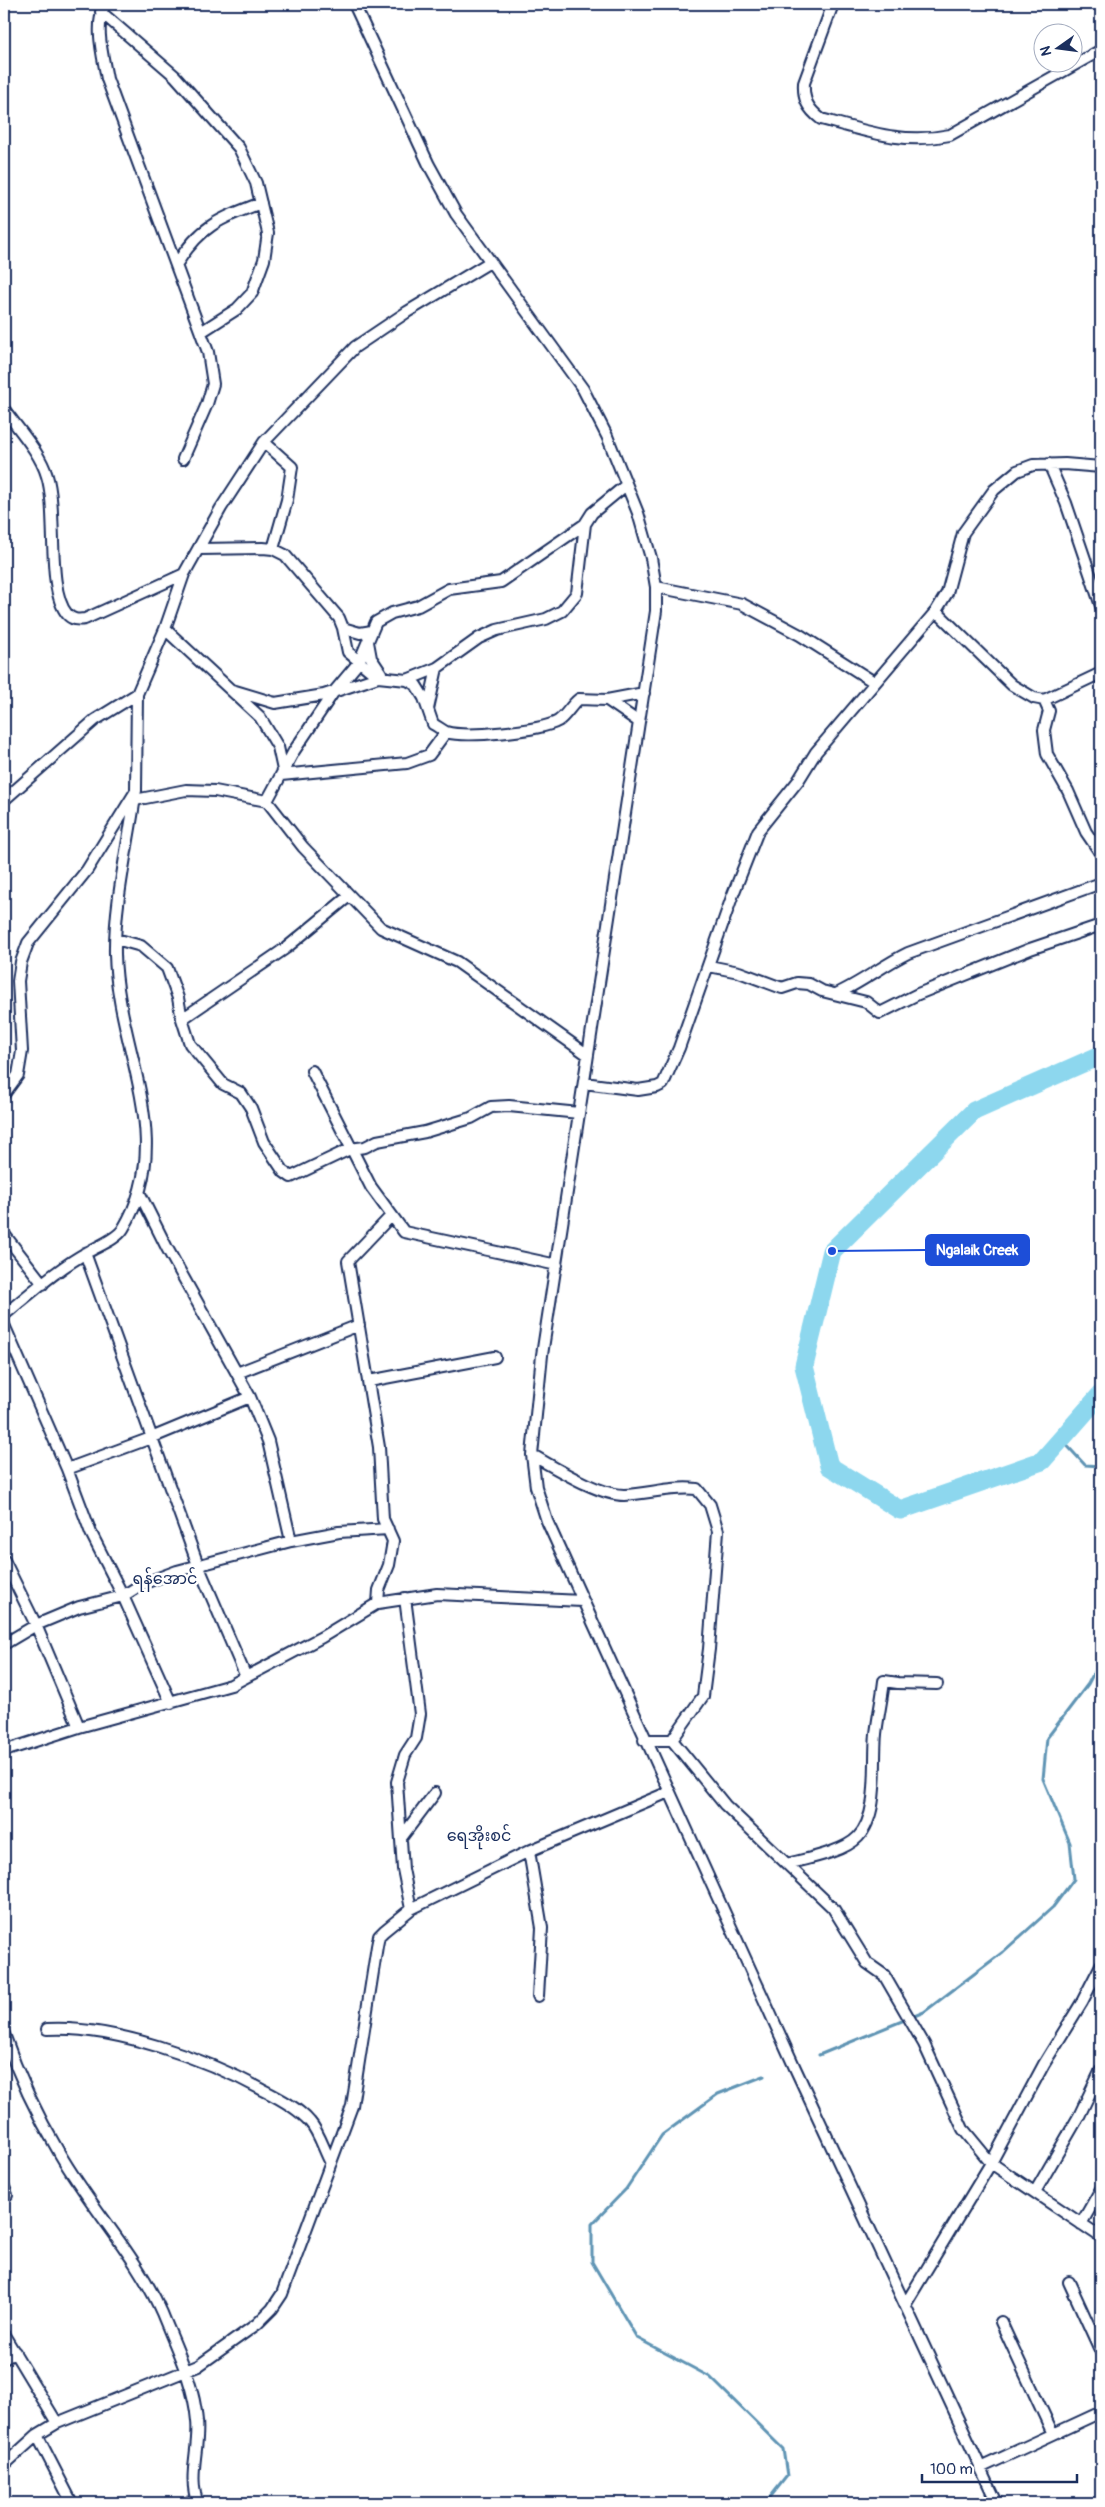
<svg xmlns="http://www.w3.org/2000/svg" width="1105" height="2507" font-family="Pangolin,'Noto Sans Myanmar',sans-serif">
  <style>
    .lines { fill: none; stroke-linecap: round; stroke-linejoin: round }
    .stream { stroke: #5f94b4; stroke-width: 3 }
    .river { stroke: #8dd7ee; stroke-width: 19 }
    .minor-casing { stroke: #1b2f5e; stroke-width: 14 }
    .minor { stroke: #fff; stroke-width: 10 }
    .labels { text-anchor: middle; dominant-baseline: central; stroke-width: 5; stroke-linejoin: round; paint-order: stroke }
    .quarter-label { font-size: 16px; fill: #1b2f5e; stroke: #fff }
    .leader { fill: none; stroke: #1d4ed8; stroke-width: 2 }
    .callout-dot { fill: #1d4ed8; stroke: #fff; stroke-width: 2 }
    .callout { fill: #1d4ed8; stroke: #1d4ed8; stroke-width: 2 }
    .callout-label { font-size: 15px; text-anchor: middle; font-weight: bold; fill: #fff }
  </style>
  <rect width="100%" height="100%" fill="#fff"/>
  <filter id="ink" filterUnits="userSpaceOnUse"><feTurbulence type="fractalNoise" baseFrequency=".02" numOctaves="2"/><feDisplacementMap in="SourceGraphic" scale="10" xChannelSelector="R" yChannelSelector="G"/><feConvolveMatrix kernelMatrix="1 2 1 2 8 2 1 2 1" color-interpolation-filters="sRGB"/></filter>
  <g filter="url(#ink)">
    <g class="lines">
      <path class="stream" d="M1061 1439 1085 1465 1101 1466
        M819 2055 924 2012 1003 1952 1053 1907 1074 1879 1070 1843 1043 1779 1047 1738 1088 1684 1101 1659
        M758 2503 768 2500 787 2476 783 2449 710 2377 637 2338 592 2262V2224L626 2189 662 2135 718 2094 764 2076"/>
      <path class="river" d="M1101 1055 974 1111 832 1251 804 1366 829 1466 900 1510 1042 1461 1101 1394"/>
      <g class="minor-casing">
        <path id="minor" d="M105 4C94 26 103 56 107 79L208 352 213 384 207 404 183 459
          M354 4 429 165 456 214 583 389 607 436 638 513 651 558 656 587V611L542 1355 532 1455 536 1487 547 1521 795 2068 997 2503
          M833 4 804 83C803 100 808 109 821 119 867 131 902 145 950 135L1101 50
          M101 12 175 76 239 148 256 183 268 233 264 260 252 293 237 309 201 332
          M176 265C200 226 219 219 261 203
          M4 409C18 429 40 452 47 476 58 511 46 589 67 614 72 620 78 620 85 619L184 574
          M264 442 292 467 287 500 273 549
          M1049 464 1066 503 1101 606
          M200 549 263 548 273 549 285 555 339 618 343 628 348 652 378 677
          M656 587 742 604 800 635 874 682
          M936 611 1012 685 1034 698 1044 700 1101 673
          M343 628 360 633 372 631
          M165 629 260 717 278 747 283 770
          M368 642 371 658 381 673
          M407 680 437 668 479 638 497 630 546 619 562 611 577 593 585 524 592 513 626 485
          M232 690 275 703 324 695 378 677 407 680 416 685 424 698 433 724C437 726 442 730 446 732 466 738 540 731 558 721 566 716 571 705 579 699L607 700 644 693
          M607 700 639 722
          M1044 700 1049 711 1044 730 1047 754 1068 791 1086 832 1101 854
          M428 709 437 668
          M281 775 407 763 429 755 446 732
          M4 800 95 720 137 694
          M135 800 186 790 215 791 267 801 303 847 381 928 457 962 588 1055
          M267 801 294 751 333 693 359 662 376 622 392 613 418 606 449 589 501 582 585 524
          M116 939 141 946 167 968 178 998 182 1019 190 1044 223 1084 241 1093 251 1108 264 1142 284 1172 291 1177 350 1149 365 1147 377 1141 425 1132 471 1118 491 1107 509 1106 579 1113
          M709 966 739 972 782 988 797 983 809 984 822 991 866 1002 880 1013 918 994 1030 949 1101 925
          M836 994C861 983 883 965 908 953L1101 883
          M182 1019 286 948 349 896
          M312 1071 371 1187 404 1232 557 1265
          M584 1083 638 1090 657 1087 663 1084 679 1048 732 897 758 831 798 781 816 752 936 611 947 593 963 533 994 490 1017 471 1033 465 1065 464 1101 467
          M4 1094 18 1075 22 1051 18 981 21 962 28 943 87 870 136 791 137 694 165 629 184 574 221 508 264 442 355 347 407 312 490 262
          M140 1194 167 1248 250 1397 268 1441 291 1541
          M4 1234 43 1284
          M85 1253 198 1565 246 1677
          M4 1315C30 1294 58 1268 88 1252 98 1246 117 1239 123 1229 178 1138 117 1050 115 954 114 905 128 846 135 797
          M4 1325 67 1469 91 1533 123 1596 171 1703
          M237 1373 359 1325
          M369 1381 495 1357
          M532 1455C556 1468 598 1495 624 1495 649 1494 672 1486 697 1489L710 1505 718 1531 709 1649 703 1696 672 1740
          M67 1469 151 1438 250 1397
          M4 1560 36 1625 79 1727
          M405 1598 420 1714 416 1738 405 1755 397 1782 403 1869 411 1909
          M378 1603 379 1590 389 1565 393 1541 383 1519 379 1447 348 1261 391 1216
          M4 1644 36 1625 79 1607 123 1596 142 1584 177 1571 291 1541 339 1532 388 1529
          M644 1740H672L725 1805 833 1908 867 1963 884 1975 924 2044 963 2129 991 2163 1101 2237
          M4 1751 79 1727 231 1685 322 1637 378 1603 437 1594 582 1601
          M401 1838 435 1793
          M529 1851 542 1928 538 1996
          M787 1864C806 1859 844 1852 858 1837 880 1814 873 1763 876 1734 878 1716 882 1699 884 1681L898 1683 937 1684
          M47 2029C113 2025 206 2059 263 2090 279 2098 298 2108 310 2122 319 2132 324 2150 331 2163
          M4 2034C18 2075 38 2117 60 2154 91 2208 137 2256 162 2313 176 2348 194 2383 197 2421 200 2447 187 2478 198 2503
          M4 2187 7 2195
          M1035 2192 1079 2116 1101 2070
          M1081 2224 1101 2189
          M1069 2282 1101 2352
          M905 2305 991 2163 1044 2064 1082 2002 1101 1965
          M1001 2322 1053 2434
          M4 2335 57 2423
          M4 2359 15 2352
          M37 2435 72 2503
          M4 2465 37 2435 57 2423 198 2366 257 2324 272 2309 282 2294 352 2106 377 1946 379 1936 384 1931 411 1909 529 1851 669 1792
          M980 2468 1101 2412
          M187 2503 196 2500"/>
      </g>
      <use href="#minor" class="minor"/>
    </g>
  </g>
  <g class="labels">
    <g class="quarter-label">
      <text x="165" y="1579">ရန်အောင်</text>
      <text x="479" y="1836">ရေအိုးစင်</text>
    </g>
  </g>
  <path class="leader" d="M832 1251L926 1250"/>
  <circle class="callout-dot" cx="832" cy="1251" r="5"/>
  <rect class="callout" x="926" y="1235" width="103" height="30" rx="5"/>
  <g class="callout-label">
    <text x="977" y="1255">Ngalaik Creek</text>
  </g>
  <rect width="1105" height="2507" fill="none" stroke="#fff" stroke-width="20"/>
  <rect x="10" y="10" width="1085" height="2487" fill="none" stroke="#1b2f5e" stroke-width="2" filter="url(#ink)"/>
  <g transform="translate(1058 48) rotate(256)"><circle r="24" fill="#ffffff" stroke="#a4acbf"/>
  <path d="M0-4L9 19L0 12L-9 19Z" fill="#1b2f5e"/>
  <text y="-8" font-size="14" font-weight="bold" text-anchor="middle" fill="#1b2f5e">N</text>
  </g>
  <path d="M922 2474v8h155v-8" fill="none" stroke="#1b2f5e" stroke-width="2.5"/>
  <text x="930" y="2474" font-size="15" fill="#1b2f5e" stroke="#ffffff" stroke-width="4" paint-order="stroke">100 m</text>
</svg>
